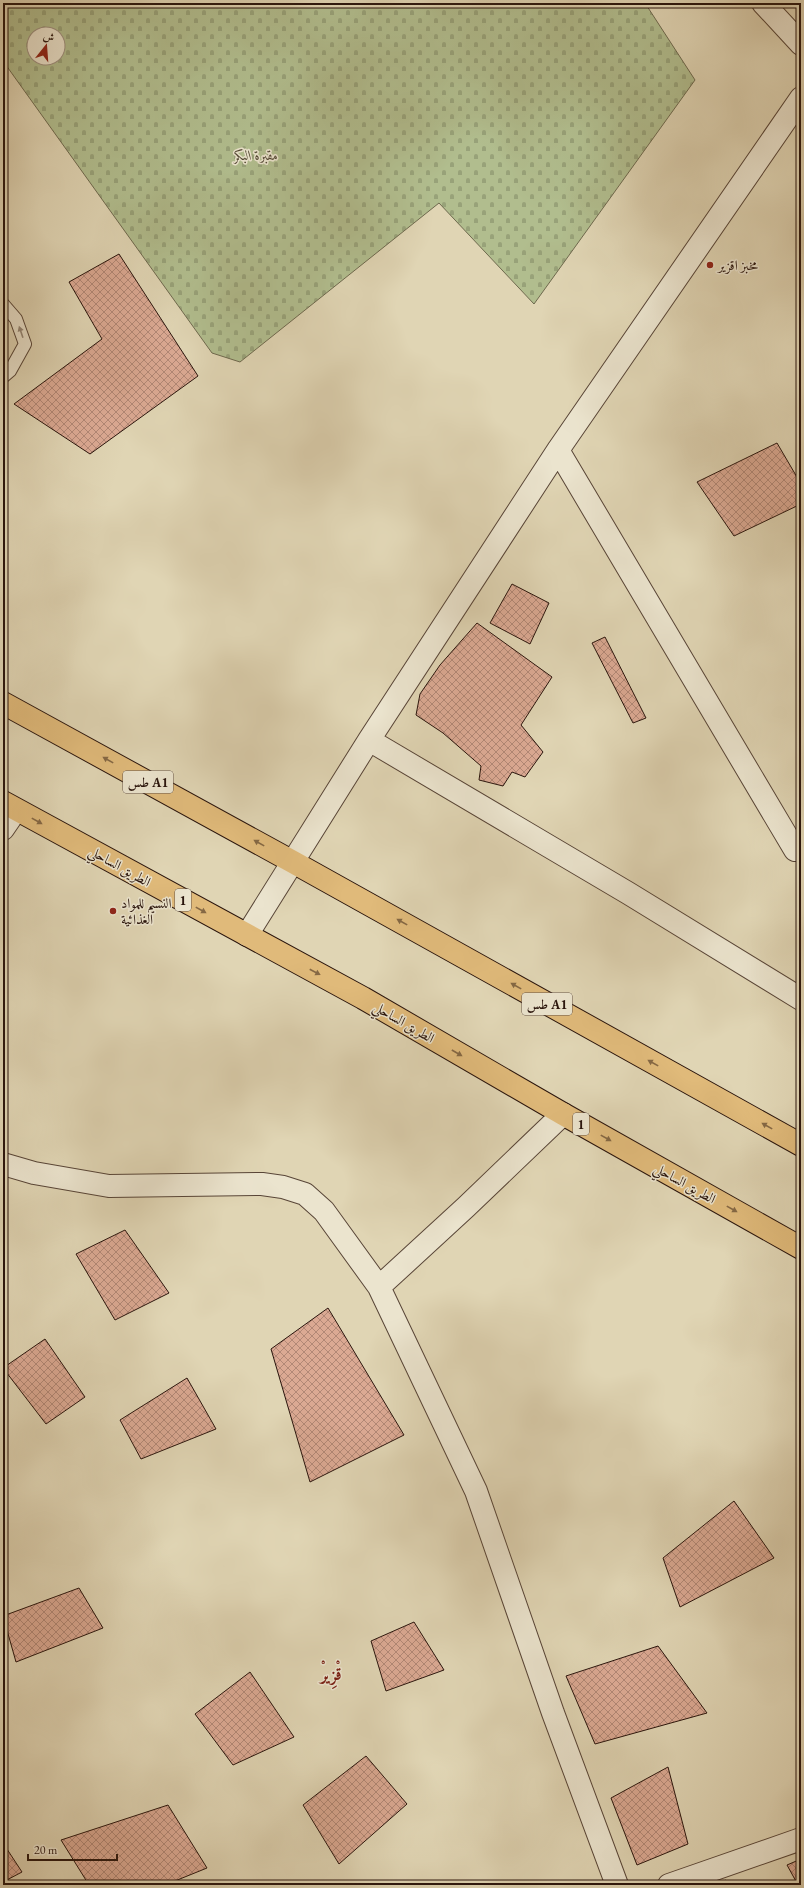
<svg xmlns="http://www.w3.org/2000/svg" width="804" height="1888" font-family="'EB Garamond',Amiri,serif">
  <style>
    .cemetery { fill: url(#cemetery-stones); stroke: #6e694e; fill-rule: evenodd }
    .building { fill: url(#building-cross-hatch); stroke: #2a150d }
    .lines { fill: none; stroke-linecap: round; stroke-linejoin: round }
    .lane-casing { stroke: #584537; stroke-width: 14 }
    .street-casing { stroke: #584537; stroke-width: 24 }
    .highway-casing { stroke: #2a150d; stroke-width: 24 }
    .lane { stroke: #ebe4ce; stroke-width: 12 }
    .street { stroke: #ebe4ce; stroke-width: 22 }
    .highway { stroke: #e0ba7a; stroke-width: 22 }
    .oneway { fill: #948777 }
    .oneway2 { fill: #856844 }
    .poi-dot { fill: #8f2418; stroke: #ebe4ce; stroke-width: 1.5 }
    .labels { text-anchor: middle; dominant-baseline: central; stroke-width: 3; stroke-linejoin: round; paint-order: stroke }
    .shield { fill: #ebe4ce; stroke: #645347; stroke-width: 1 }
    .shield-label { font-size: 13px; font-weight: bold; fill: #2a150d }
    .park-label { font-size: 14px; font-style: italic; fill: #524734; stroke: #ebe4ce }
    .poi-label { font-size: 14px; fill: #2a150d; stroke: #ebe4ce; text-anchor: start }
    .street-label { font-size: 14px; fill: #2a150d; stroke: #ebe4ce }
    .district-label { font-size: 18px; font-weight: bold; fill: #7a1f14; stroke: #ebe4ce }
  </style>
  <defs>
    <pattern id="cemetery-stones" width="16" height="16" patternUnits="userSpaceOnUse"><rect width="16" height="16" fill="#b1bd8e"/><path d="M2 7V4a2 2 0 0 1 4 0v3zM10 15v-3a2 2 0 0 1 4 0v3z" fill="#98a279"/></pattern>
    <pattern id="building-cross-hatch" width="8" height="8" patternUnits="userSpaceOnUse"><rect width="8" height="8" fill="#dba993"/><path d="M0 0l8 8M0 8l8-8" fill="none" stroke="#b28876"/></pattern>
  </defs>
  <rect width="100%" height="100%" fill="#e0d5b4"/>
  <filter id="stains"><feTurbulence type="fractalNoise" baseFrequency=".005" numOctaves="4"/><feColorMatrix values="0 0 0 0 .2 0 0 0 0 .09 0 0 0 0 .02 0 0 0 .5 -.17"/></filter>
  <radialGradient id="worn" r=".72"><stop offset=".6" stop-color="#630" stop-opacity="0"/><stop offset="1" stop-color="#630" stop-opacity=".3"/></radialGradient>
  <path class="cemetery" d="M3 3H645L695 80 534 304 439 203 240 362 212 353 3 61ZM34 34H58V58H34Z"/>
  <path class="building" d="M119 254 198 376 90 454 14 404 102 339 69 282Z
    M777 443 801 484V504L734 536 697 482Z
    M512 584 549 603 530 644 490 623Z
    M477 623 552 677 521 725 543 752 525 777 512 772 503 786 479 780 481 766 443 733 416 715 420 694 440 665Z
    M605 637 646 718 633 723 592 643Z
    M125 1230 169 1293 115 1320 76 1254Z
    M328 1308 404 1435 310 1482 271 1349Z
    M45 1339 85 1397 46 1424 3 1368Z
    M187 1378 216 1429 141 1459 120 1420Z
    M734 1501 774 1558 680 1607 663 1558Z
    M79 1588 103 1628 16 1662 3 1616Z
    M414 1622 444 1670 386 1691 371 1641Z
    M658 1646 707 1713 595 1744 566 1676Z
    M250 1672 294 1737 233 1765 195 1714Z
    M366 1756 407 1804 339 1864 303 1805Z
    M668 1767 688 1844 637 1865 611 1798Z
    M168 1805 207 1868 165 1885H89L61 1840Z
    M3 1843 22 1872 3 1882Z
    M801 1859V1885H798L787 1865Z
    M726 1880 729 1885H716Z"/>
  <g class="lines">
    <g class="lane-casing">
      <path id="lane" d="M3 304 16 319 25 344 10 371 3 377"/>
    </g>
    <g class="street-casing">
      <path id="street" d="M763 3 801 44
        M558 450 795 850
        M369 740 628 893 801 999
        M3 829 16 810
        M247 935 369 740 558 450 801 98
        M3 1164 34 1173 109 1186 262 1184 283 1187 305 1194 324 1211 379 1287 476 1491 553 1713 617 1885
        M379 1287 466 1207 563 1114
        M669 1885 801 1839"/>
    </g>
    <g class="highway-casing">
      <path id="highway" d="M3 703 293 862 801 1145
        M3 802 363 998 563 1114 801 1248"/>
    </g>
    <use href="#lane" class="lane"/>
    <use href="#street" class="street"/>
    <use href="#highway" class="highway"/>
  </g>
  <defs><path id="oneway-solid" d="M-6-.8H1V-3.2L6.5 0L1 3.2V.8H-6Z"/></defs>
  <use class="oneway" href="#oneway-solid" transform="translate(21 332) rotate(-109)"/>
  <g class="oneway2">
    <use href="#oneway-solid" transform="translate(108 760) rotate(-151)"/>
    <use href="#oneway-solid" transform="translate(37 821) rotate(29)"/>
    <use href="#oneway-solid" transform="translate(259 843) rotate(-151)"/>
    <use href="#oneway-solid" transform="translate(201 910) rotate(29)"/>
    <use href="#oneway-solid" transform="translate(402 922) rotate(-151)"/>
    <use href="#oneway-solid" transform="translate(315 972) rotate(28)"/>
    <use href="#oneway-solid" transform="translate(516 986) rotate(-151)"/>
    <use href="#oneway-solid" transform="translate(457 1053) rotate(30)"/>
    <use href="#oneway-solid" transform="translate(653 1063) rotate(-151)"/>
    <use href="#oneway-solid" transform="translate(767 1126) rotate(-151)"/>
    <use href="#oneway-solid" transform="translate(606 1138) rotate(29)"/>
    <use href="#oneway-solid" transform="translate(732 1209) rotate(29)"/>
  </g>
  <g class="poi-dot">
    <circle cx="710" cy="265" r="4"/>
    <circle cx="113" cy="911" r="4"/>
  </g>
  <g class="labels">
    <g class="shield">
      <rect x="123" y="771" width="50" height="22" rx="3"/>
      <rect x="175" y="889" width="16" height="22" rx="3"/>
      <rect x="522" y="993" width="50" height="22" rx="3"/>
      <rect x="573" y="1113" width="16" height="22" rx="3"/>
    </g>
    <g class="shield-label">
      <text x="148" y="782">طس A1</text>
      <text x="183" y="900">1</text>
      <text x="547" y="1004">طس A1</text>
      <text x="581" y="1124">1</text>
    </g>
    <g class="park-label">
      <text x="256" y="155">مقبرة البكر</text>
    </g>
    <g class="poi-label">
      <text x="718" y="265">مخبز اقزير</text>
      <text x="121" y="903">النسيم للمواد<tspan x="121" dy="16">الغذائية</tspan></text>
    </g>
    <g class="street-label">
      <text transform="translate(120 866) rotate(29)">الطريق الساحلي</text>
      <text transform="translate(404 1022) rotate(30)">الطريق الساحلي</text>
      <text transform="translate(685 1183) rotate(29)">الطريق الساحلي</text>
    </g>
    <g class="district-label">
      <text x="331" y="1673">قْزِيرْ</text>
    </g>
  </g>
  <rect width="804" height="1888" fill="none" stroke="#e0d5b4" stroke-width="16"/>
  <rect x="4" y="4" width="796" height="1880" fill="none" stroke="#2a150d" stroke-width="2"/>
  <rect x="8" y="8" width="788" height="1872" fill="none" stroke="#2a150d"/>
  <g transform="translate(46 46) rotate(17)"><circle r="19" fill="#ebe4ce" stroke="#9e9181"/>
  <path d="M0-3L7 15L0 10L-7 15Z" fill="#8f2418"/>
  <text y="-6" font-size="11" font-weight="bold" text-anchor="middle" fill="#2a150d">ش</text>
  </g>
  <path d="M28 1854v6h89v-6" fill="none" stroke="#2a150d" stroke-width="2"/>
  <text x="34" y="1854" font-size="12" fill="#2a150d" stroke="#ebe4ce" stroke-width="3" paint-order="stroke">20 m</text>
  <rect width="100%" height="100%" filter="url(#stains)"/>
  <rect width="100%" height="100%" fill="url(#worn)"/>
</svg>
